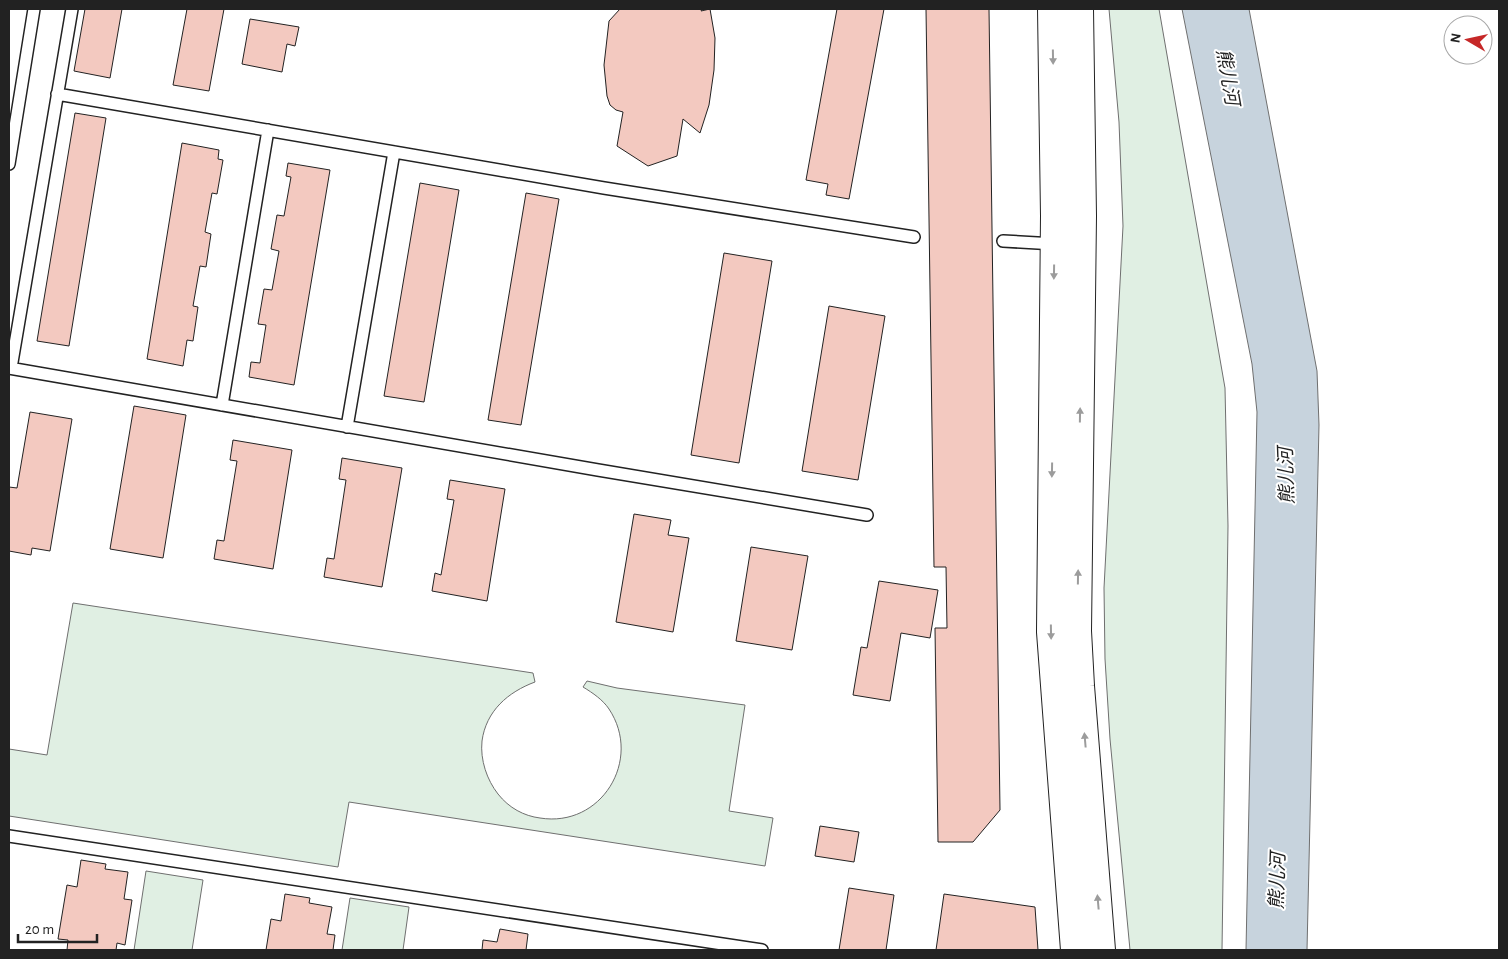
<svg xmlns="http://www.w3.org/2000/svg" width="1508" height="959" font-family="'Alegreya Sans','Noto Sans SC',sans-serif">
  <style>
    .green { fill: #e0efe3; stroke: #6f6f6f }
    .water { fill: #c7d3dd; stroke: #6f6f6f }
    .building { fill: #f3c9c0; stroke: #222 }
    .lines { fill: none; stroke-linecap: round; stroke-linejoin: round }
    .service-casing { stroke: #222; stroke-width: 14 }
    .tertiary-casing { stroke: #222; stroke-width: 30 }
    .service { stroke: #fff; stroke-width: 11 }
    .tertiary { stroke: #fff; stroke-width: 28 }
    .oneway { fill: #9c9c9c }
    .labels { text-anchor: middle; dominant-baseline: central; stroke-width: 4; stroke-linejoin: round; paint-order: stroke }
    .water-label { font-size: 19px; font-style: italic; fill: #222; stroke: #fff }
  </style>
  <rect width="100%" height="100%" fill="#fff"/>
  <path class="green" d="M1109 9H1159L1225 388 1228 526 1222 950H1130L1110 739 1105 659 1104 588 1123 226 1119 122Z
    M73 603 533 673 535 682C508 692 486 711 482 741 480 760 487 780 498 794 509 808 524 816 540 818 601 828 643 760 609 709 603 700 593 693 583 687L587 681 617 688 745 705 729 811 773 818 765 866 349 802 338 867 9 816V749L47 755Z
    M146 871 203 880 192 950H134Z
    M350 898 409 907 403 950H342Z"/>
  <path class="water" d="M1182 9H1249L1317 371 1319 425 1307 950H1246L1257 412 1252 364Z"/>
  <path class="building" d="M85 9H122L110 78 74 71Z
    M187 9H224L209 91 173 85Z
    M620 9H702L701 11 710 9 715 38 714 70 709 105 700 133 683 119 677 156 648 166 617 146 623 112 616 110 610 105 607 96 604 65 609 21Z
    M837 9H884L849 199 826 195 828 184 806 180Z
    M926 9H989L1000 810 973 842H938L935 628H947L946 567H934Z
    M250 19 299 27 295 46 287 44 282 72 242 64Z
    M75 113 106 118 69 346 37 341Z
    M182 143 219 150 218 159 223 160 217 194 212 193 205 232 211 234 206 267 200 266 193 306 198 307 193 341 187 340 183 366 147 359Z
    M288 163 330 170 294 385 249 377 251 362 260 363 266 325 258 324 264 289 272 290 279 251 271 249 277 215 284 216 291 177 286 176Z
    M420 183 459 190 424 402 384 396Z
    M526 193 559 199 521 425 488 420Z
    M724 253 772 261 739 463 691 455Z
    M829 306 885 316 858 480 802 471Z
    M134 406 186 415 163 558 110 549Z
    M30 412 72 419 50 551 32 548 31 555 9 551V487L17 488Z
    M233 440 292 450 273 569 214 559 217 540 224 541 237 461 230 460Z
    M342 458 402 468 382 587 324 577 327 558 334 559 346 480 339 479Z
    M450 480 505 489 487 601 432 591 435 573 441 575 454 500 447 499Z
    M634 514 671 520 668 535 689 538 673 632 616 622Z
    M751 547 808 556 792 650 736 641Z
    M879 581 938 590 930 638 901 633 890 701 853 695 861 647 867 648Z
    M820 826 859 832 854 862 815 856Z
    M81 860 106 864 105 869 128 872 124 899 132 900 125 945 117 943 116 950H67L68 940 58 939 67 885 77 887Z
    M849 888 894 895 886 950H839Z
    M285 894 310 898 309 903 332 907 327 934 335 935 333 950H266L271 919 281 921Z
    M944 894 1035 907 1038 950H936Z
    M500 929 528 934 526 950H482L483 940 497 942Z"/>
  <g class="lines">
    <g class="service-casing">
      <path id="service" d="M57 94 604 188 914 237
        M9 164 34 9
        M1003 241 1055 244
        M9 368 598 470 867 515
        M11 368 72 9
        M222 405 268 130
        M347 427 394 152
        M9 836 762 950"/>
    </g>
    <g class="tertiary-casing">
      <path id="tertiary" d="M1052 9 1055 216 1051 632 1075 950
        M1079 9 1082 216 1077 631 1080 686 1101 950"/>
    </g>
    <use href="#service" class="service"/>
    <use href="#tertiary" class="tertiary"/>
  </g>
  <defs><path id="oneway-solid" d="M-6-.8H1V-3.2L6.5 0L1 3.2V.8H-6Z" transform="scale(1.25)"/></defs>
  <g class="oneway">
    <use href="#oneway-solid" transform="translate(1053 57) rotate(89)"/>
    <use href="#oneway-solid" transform="translate(1054 272) rotate(91)"/>
    <use href="#oneway-solid" transform="translate(1080 415) rotate(-89)"/>
    <use href="#oneway-solid" transform="translate(1052 470) rotate(91)"/>
    <use href="#oneway-solid" transform="translate(1078 577) rotate(-89)"/>
    <use href="#oneway-solid" transform="translate(1051 632) rotate(89)"/>
    <use href="#oneway-solid" transform="translate(1085 740) rotate(-95)"/>
    <use href="#oneway-solid" transform="translate(1098 902) rotate(-95)"/>
  </g>
  <g class="labels">
    <g class="water-label">
      <text transform="translate(1227 77) rotate(80)">熊儿河</text>
      <text transform="translate(1287 476) rotate(-92)">熊儿河</text>
      <text transform="translate(1278 881) rotate(-88)">熊儿河</text>
    </g>
  </g>
  <rect width="1508" height="959" fill="none" stroke="#222222" stroke-width="20"/>
  <g transform="translate(1468 40) rotate(279)"><circle r="24" fill="#ffffff" stroke="#a7a7a7"/>
  <path d="M0-4L9 19L0 12L-9 19Z" fill="#c62828"/>
  <text y="-8" font-size="14" font-weight="bold" text-anchor="middle" fill="#222222">N</text>
  </g>
  <path d="M18 934v8h79v-8" fill="none" stroke="#222222" stroke-width="2.5"/>
  <text x="25" y="934" font-size="15" fill="#222222" stroke="#ffffff" stroke-width="4" paint-order="stroke">20 m</text>
</svg>
